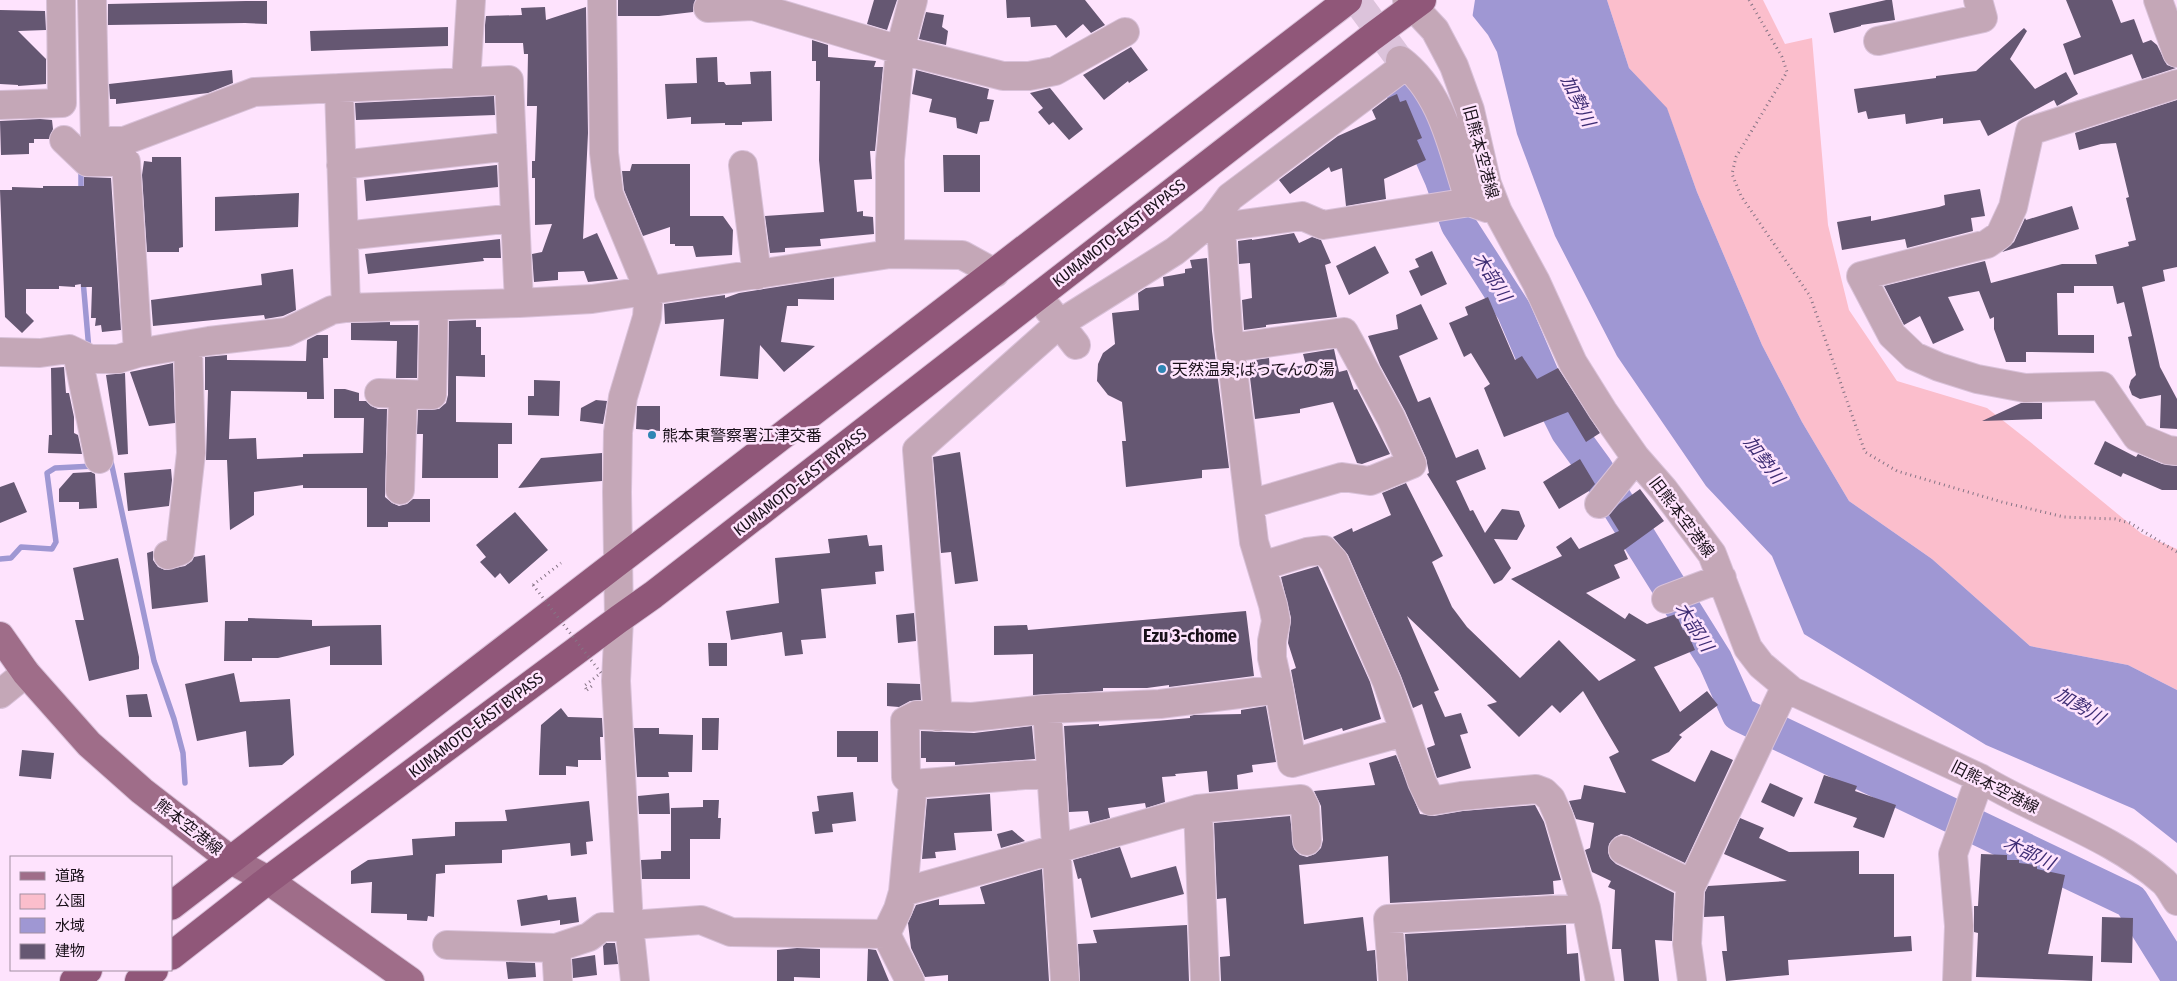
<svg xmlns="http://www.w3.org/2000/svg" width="2177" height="981" font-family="'Fira Sans Condensed','Noto Sans JP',sans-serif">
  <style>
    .green { fill: #fbbecc }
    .water { fill: #9f97d3 }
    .pier { fill: #fee3fd }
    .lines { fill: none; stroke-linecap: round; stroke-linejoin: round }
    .stream { stroke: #9f97d3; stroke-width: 5.5 }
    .river { stroke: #9f97d3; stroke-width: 35 }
    .building { fill: #655772 }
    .minor-tunnel { stroke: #dcc3db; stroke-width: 28; stroke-dasharray: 28 14; stroke-linecap: butt }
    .minor-casing { stroke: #d9c1d9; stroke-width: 30 }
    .major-casing { stroke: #d9c1d9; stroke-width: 30 }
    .highway-casing { stroke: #d9c1d9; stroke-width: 30 }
    .path { stroke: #867485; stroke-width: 3; stroke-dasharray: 1 4; stroke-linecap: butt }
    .minor { stroke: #c4a7b7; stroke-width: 28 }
    .major { stroke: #9f6d89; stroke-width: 28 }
    .highway { stroke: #905779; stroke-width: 28 }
    .path-bridge { stroke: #867485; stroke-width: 3; stroke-dasharray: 1 4; stroke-linecap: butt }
    .poi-dot { fill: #2e86b4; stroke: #fee3fd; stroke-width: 2 }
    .labels { text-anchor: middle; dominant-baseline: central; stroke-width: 5; stroke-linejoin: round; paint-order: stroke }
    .street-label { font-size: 16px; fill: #191019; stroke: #fee3fd }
    .poi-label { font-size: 16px; fill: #191019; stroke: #fee3fd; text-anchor: start }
    .water-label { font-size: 18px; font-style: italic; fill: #3e2d74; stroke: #fee3fd }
    .neighbourhood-label { font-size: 18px; font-weight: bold; fill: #191019; stroke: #fee3fd }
  </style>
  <rect width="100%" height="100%" fill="#fee3fd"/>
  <path class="green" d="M1607 0H1763L1785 44 1812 38 1828 225 1849 310 1897 381 1987 408 2029 441 2142 534 2177 549V690L2128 665 2030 646 1932 559 1849 501 1802 422 1762 345 1697 192 1667 109 1629 68Z"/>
  <path class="water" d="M1460 0H1607L1629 68 1667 108 1697 192 1762 345 1802 422 1849 501 1932 559 2030 646 2128 665 2177 690V843L2134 809 1986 745 1804 634 1772 556 1706 486 1617 356 1555 236 1517 134 1497 52 1488 35Z"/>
  <path class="pier" d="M1458 0H1475L1472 19 1469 16Z"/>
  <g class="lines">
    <path class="stream" d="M81 193V167
      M83 280 89 350
      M110 457 154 661 174 719 183 753 185 783
      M0 559 11 558 21 547 52 549 56 542 47 473 55 468 94 466"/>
    <path class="river" d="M1400 84 1442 179 1458 224 1514 311 1550 395 1568 431 1595 468 1715 660 1739 714 2131 901 2177 975"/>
  </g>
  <path class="building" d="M618 0H695L693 12 659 16H618Z
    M874 0H897L887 30 867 24Z
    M1006 0H1085L1105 25 1091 33 1083 24 1066 38 1056 25 1031 27 1030 17 1007 18Z
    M1886 0H1892L1895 20 1861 25V26L1834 33 1829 13Z
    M2066 0H2112L2121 23 2134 19 2143 43 2151 40 2157 45 2167 65 2176 68 2142 79 2132 54 2074 75 2063 44 2081 37Z
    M246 1H267V24L245 23 108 25V4Z
    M545 7 546 20 586 7 588 133 583 239 597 233 618 279 588 282 584 271 558 272V280L534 282 532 254 542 252 552 224 535 225V178H532V161H535L537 106H527L528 54H524L523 43H485V25L486 16 522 15 521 8Z
    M0 10 45 11 46 30 18 31 46 59V84L18 86V85L0 84Z
    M926 12 944 15 942 27 948 31 946 45 919 39Z
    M448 27V46L311 51 310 31Z
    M2024 28 2027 31 2010 59 2035 89 2066 72 2078 94 2057 106 2054 100 1988 136 1980 120 1943 124V118L1906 124 1905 114 1868 119 1866 111 1858 113 1854 89 1936 78V76L1976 71Z
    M812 40 828 45V57L876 61 874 67H883L875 151H870L872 179 854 180 857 212 863 211V216L873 217 874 234 820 239 821 246 785 248V252L770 253 765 216 824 212 819 160 820 81H816V61H812Z
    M1131 47 1148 70 1129 83 1128 81 1104 100 1083 75Z
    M717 57 718 82H724L726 85 751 84 750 72 771 71 772 121 742 122V125H725V123L691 124V117L667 119 665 84 697 83 696 58Z
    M232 70 233 83 208 93 116 104V99H110L109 84Z
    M916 70 989 89 987 99 994 100 989 121 980 122 977 134 957 128 956 118 929 112 932 99 912 94Z
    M1050 88 1083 129 1069 140 1053 122 1049 125 1038 112 1043 108 1030 93Z
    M1397 94 1400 102 1406 100 1422 138 1417 140 1426 160 1384 179 1386 199 1346 206 1342 168 1331 172 1329 167 1290 194 1279 180 1338 136 1376 119 1372 110 1388 98Z
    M494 96 495 115 356 120 355 103Z
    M2177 100V267L2163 270 2165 281 2142 287 2160 367 2177 399V429L2160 428 2161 395 2140 399 2132 395 2129 387 2131 380 2136 375 2128 337 2132 336 2124 302 2117 304 2113 286H2074V293H2057L2058 335H2094V353L2026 352V362H2006L1994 329V317L1990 319 1979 291 1948 297 1964 330 1933 344 1920 316 1904 325 1884 286 1985 261 1991 283 2062 264H2097L2095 255 2129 246 2128 242 2136 240 2126 198 2129 197 2116 143 2101 144 2079 150 2075 133Z
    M40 119 52 120 53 129 49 139H34V143H29V154L1 155 0 121Z
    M943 155H980V192H944Z
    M152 157H181L183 247 179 248V252H147L142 175 144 161 152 162Z
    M632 164H690V216H723L733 230 732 255 696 257 693 246H675V244H670V227L643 236 624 190 622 171H630Z
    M497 165 498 187 366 201 364 180Z
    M84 177 111 178 121 330 102 332 101 325 95 326 96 318H91L92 287H81V284L75 285V287L59 286V289H26V313L34 321 22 333 5 317 0 190H12V187L43 188V186H84Z
    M1980 189 1985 216 1971 218 1973 231 1907 248 1905 239 1842 250 1837 222 1871 216V221L1939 207 1945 205 1944 195Z
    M299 193 298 227 215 231V197Z
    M2072 206 2079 229 2002 252 2014 242 2025 218 2026 220Z
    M1294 233 1299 243 1312 237 1321 240 1331 263 1325 265 1337 317 1266 325V327L1244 330 1242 300 1252 298 1250 263 1239 264 1238 241 1252 239V240Z
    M500 239 501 258H483L484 261 368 274 365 254Z
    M1375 246 1389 273 1349 295 1336 266Z
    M1432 251 1447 284 1421 296 1409 271 1419 267 1415 259Z
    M1207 258 1212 331 1229 468 1202 470V478L1126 487 1122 441H1126L1122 402 1108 395 1097 381 1098 364 1103 353 1115 344 1112 313 1139 310 1138 293 1146 288 1164 286 1163 277 1185 273V269L1192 268 1190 260Z
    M293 269 296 310 283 316 265 319 264 315 153 326 151 300 262 285 261 274Z
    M834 278V300L798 299V306H787L781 342 815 346 784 372 760 345 758 379 720 376 724 319 665 324 664 304 725 295V298L739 293Z
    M1488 297 1515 360 1522 356 1537 379 1558 368 1600 433 1586 442 1568 412 1504 437 1484 388 1490 384 1471 353 1464 357 1449 323 1468 315 1465 307Z
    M1421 304 1438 339 1399 356 1418 402 1430 397 1456 458 1478 449 1486 469 1456 481 1470 511 1473 510 1485 533 1502 509 1519 511 1525 526 1517 540 1494 539 1511 568 1502 580 1494 584 1427 474 1429 473 1426 458 1405 411 1380 365 1368 336 1398 329 1396 315Z
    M476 320V327H481V355H485V377L456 376V422L512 423V444H498V478H422L423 434H417L418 410 439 409 446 403 448 395 449 321Z
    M390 322V325H418L417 378H396L397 341 351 340V323Z
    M317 335H328V358H323L324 399H307V392L231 391 229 439 256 438 257 459 303 457V454L363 453 364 418H334V389H345L359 393V401H366L371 406 378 409H387L385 497 392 503 399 506 407 504 413 499H430V522H388V527H367V488H303V485L254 492V515L230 530 227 460H206L208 390H205V357L227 355V360L306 361 307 340Z
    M1334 349 1339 372 1347 370 1354 390 1357 389 1390 454 1362 464 1357 463 1333 402 1300 409V413L1255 419 1248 361 1269 358 1270 370 1306 365 1303 354Z
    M173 363 175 423 149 426 130 372Z
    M64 367 66 393H69L74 417V433L78 435 82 454 48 453 49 435H52L51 368Z
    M125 373 128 454 118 455 106 375Z
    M534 380 560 381 559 416 528 415V396H534Z
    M596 400 607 401 603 424 580 421 581 408Z
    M2021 403H2042V419L1982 421Z
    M637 406H660V431L636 429Z
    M2105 441 2136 457 2138 454 2162 464 2177 466V490H2162L2123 473 2121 477 2094 464Z
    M960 452 978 581 955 584 951 552 941 553 933 457Z
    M602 453V481L518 488 541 458Z
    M1580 459 1595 484 1589 491 1559 509 1543 482Z
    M171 469 172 480 169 506 128 511 124 473Z
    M91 472 95 474 97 508 79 509V502H59V489L73 473Z
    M14 482 27 512 0 523V487Z
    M1406 483 1443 556 1432 562 1452 607 1467 627 1520 678 1559 640 1599 681 1636 660 1511 579 1562 556 1556 547 1571 537 1579 549 1619 531 1609 515 1619 504 1640 489 1664 521 1624 550 1628 559 1614 565 1620 578 1586 593 1625 619 1629 613 1647 624 1676 614 1683 630 1686 629 1695 650 1654 667 1680 712 1707 691 1718 705 1679 735 1682 737 1669 752 1651 760 1695 782 1711 750 1733 760 1685 863 1629 836 1621 834 1615 837 1609 844 1608 852 1610 858 1616 864 1674 893 1672 941 1655 940 1659 981H1624L1621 949H1612L1615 890 1608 887 1611 881 1592 872 1585 850 1590 848 1594 823 1576 819 1569 801 1581 799 1584 785 1626 793 1609 757 1619 752 1583 691 1560 713 1552 705 1519 737 1487 705 1497 702 1407 616 1439 690 1434 692 1445 717 1461 713 1468 733 1460 735 1471 768 1437 778 1427 748 1435 745 1422 704 1413 708 1401 676 1348 555 1333 537 1352 528 1353 532 1391 515 1382 493Z
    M515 512 548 550 509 584 500 573 495 578 480 562 486 557 476 545Z
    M867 535 869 546 882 545 884 571 875 572 876 584 821 589 826 638 801 640 803 654 785 656 782 632 731 640 726 611 779 603 775 558 830 553 828 539Z
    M153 551V560L158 567 165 570 185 566 192 561 194 557 205 555 208 602 152 609 147 553Z
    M118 558 139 657V669L89 681 75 620H84L73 568Z
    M1318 566 1370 682 1381 719 1343 731 1342 728 1304 740 1291 670 1296 668 1288 643 1291 618 1281 577Z
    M1246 611 1254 676 1169 687V685L1147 688H1103V691L1033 695V654L994 655V626L1027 625 1028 630Z
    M914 613 916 641 898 643 896 615Z
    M248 618 312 620V626L381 625 382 665H330V646L278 658H252V661H224L225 621H248Z
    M708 643H727V666H709Z
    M234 673 240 702 290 699 294 755 282 765 249 767 246 731 197 741 185 684Z
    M887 683 920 684 921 700 910 701 899 707 887 706Z
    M147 694 152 717H129L126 695Z
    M1266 706 1276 762 1252 765 1253 772 1237 775 1238 789 1209 792 1207 771 1175 774 1176 776 1162 777 1165 802 1146 808 1145 803 1108 808 1110 818 1090 823 1088 811 1069 812 1064 726 1099 724V726L1190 718V716L1194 715 1241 714V710Z
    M561 708 568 717 602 718 603 737H600L601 760H578V767L566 766V775H539L541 725Z
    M702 718H719L718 750H702Z
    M1032 726 1035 759 955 765V762H926V758H921V731L974 733Z
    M634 728H659V734L693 735 692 772H668L669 777H637Z
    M837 731H878V762H857V757H837Z
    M22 750 54 753 51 779 19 776Z
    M1396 755 1420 814 1434 816 1463 811 1535 805 1544 822 1561 880 1553 881 1554 894 1390 903 1388 856 1299 865 1304 924 1363 917 1367 951 1375 950 1377 981H1221L1220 957 1230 956 1226 898 1217 899 1214 823 1290 816 1294 849 1300 855 1307 857 1315 854 1321 848 1323 840 1321 806 1314 791 1375 785 1369 763Z
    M1824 775 1857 786 1855 791 1896 805 1884 838 1853 827 1857 818 1814 803Z
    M1770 783 1803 798 1794 817 1761 802Z
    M853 792 856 821 832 824 833 832 815 834 812 812 819 811 817 796Z
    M669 793 670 814H639L638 796Z
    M990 794 992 831 954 833 956 850 935 852 936 858 922 859 927 799Z
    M703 800H719L718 818H721L720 839H690V879H642L641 860 661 859V851H671V808L703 807Z
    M589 801 593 841 586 842 587 854 571 856 570 843 502 850V863L445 865V873L436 874 434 917 428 916 427 921 407 920V914L371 913 372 882 351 884V871L368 860 413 855 412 839 455 836V822L507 821 505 810Z
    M1740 818 1764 828 1759 838 1789 852 1859 851V874H1894V937L1911 936 1912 951 1788 960 1789 975 1726 981 1722 951H1727L1724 916 1704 917 1705 892 1708 886 1787 881 1724 854Z
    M1012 830 1025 841 1001 848 997 834Z
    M1120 847 1131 878 1176 866 1184 894 1091 918 1081 878 1078 879 1073 860Z
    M1981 854 2007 855V860H2019V863L2037 865V869L2065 875 2048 954 2093 956 2092 981 1976 977 1978 933 1974 932V906H1978Z
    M1042 869 1049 981H948V975L925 977 911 948 908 923 916 905 939 899V905L985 904 980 887Z
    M547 895 548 900 576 897 579 922 560 925V920L521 926 517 900Z
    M2102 917 2133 918 2132 963 2101 962Z
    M1187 925 1189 981H1080L1078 944 1097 943 1093 930Z
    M1566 925 1567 954 1578 953 1580 981H1408L1405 934Z
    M606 943H615L618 964 604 965 603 946Z
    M797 948 820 949V978L794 977V981H777V950Z
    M868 949 876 950 889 981H867Z
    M595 955 597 975 573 978 572 959Z
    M506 962 535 963 536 977 508 979Z"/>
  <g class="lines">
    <path class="minor-tunnel" d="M1356 0 1400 60"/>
    <g class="minor-casing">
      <path id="minor" d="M92 0 95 141H124L254 92 509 80 519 303
        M602 0 604 153 609 194 649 291 647 317 623 397 618 432 617 492 619 619 616 681 629 925 635 981
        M1407 0 1435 30 1454 66 1470 110 1487 184 1498 212 1536 282 1573 363 1603 411 1636 458 1664 490 1712 554 1748 648 1761 665 1792 691 1980 778C2039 814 2111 835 2164 882 2169 887 2173 895 2177 901
        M2158 0 2177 53
        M708 8 753 6 900 50 1003 76H1029L1055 71 1125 32
        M1878 41 1983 18 1978 0
        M1400 60C1444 93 1453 153 1470 202L1487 208
        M466 82 471 0
        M2177 84 2030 131 2013 207 2000 235 1987 244 1861 276 1892 335 1914 356 1939 367 1977 379 2025 388 2102 386 2137 437 2168 450 2177 451
        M339 88 346 308
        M0 105 62 103 61 0
        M64 140 87 162H126L138 353
        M341 165 512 146
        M743 165 757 275
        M1221 227 1302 216 1323 225 1470 202
        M344 236 515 218
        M890 254V160L900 50 913 0
        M1038 296 1076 345
        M1230 348 1344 332 1391 418 1412 464 1370 481 1342 477 1250 504
        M0 352 40 353 69 349 90 359H118L138 353 209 341 287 332 332 310 346 308 519 303 592 299 890 254 962 255 995 273
        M77 353 99 459
        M379 393 432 395 434 306
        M400 490 403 394
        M1599 504 1636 458
        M168 555 180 551 191 453 188 345
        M1262 566 1307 552 1324 550 1334 561 1387 682 1422 782 1431 801 1461 796 1536 789 1544 792 1551 799 1559 817 1586 908 1600 981
        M1666 599 1722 578
        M1279 689 1292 763 1404 732
        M0 694 26 673
        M1047 709 1065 981
        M938 717 917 450 1059 324 1175 251 1213 220 1230 197 1406 65
        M913 784 1051 773
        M1198 809 1301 799 1305 807 1307 841
        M1623 850 1692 884
        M903 892 1198 809 1205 981
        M886 934 910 981
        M447 945 556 948 589 937 602 927 701 920 731 932 886 934 898 909 903 892 913 784 906 777 905 721 917 715 972 717 1047 709 1160 704 1279 689 1272 658V641L1276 621 1273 605 1254 542 1228 329 1221 227 1213 220
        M556 948 558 981
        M1692 980 1687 944 1690 888 1786 686
        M1393 981 1388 919 1586 908
        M1957 981 1959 926 1953 854 1980 778"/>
    </g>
    <g class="major-casing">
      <path id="major" d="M0 636 26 673 89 744 142 791 231 860 268 880 410 981"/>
    </g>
    <g class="highway-casing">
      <path id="highway" d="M171 906 1348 0
        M171 956 268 880 619 619 653 595 1372 37 1422 0
        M74 981 88 970
        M139 981 154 970"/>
    </g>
    <path class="path" d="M1749 0 1782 57 1787 72 1736 157 1732 174 1741 196 1810 296 1865 452 1897 471 2002 502 2064 517 2115 519 2130 523 2177 552
      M533 585 561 563
      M587 690 593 685"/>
    <use href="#minor" class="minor"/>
    <use href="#major" class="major"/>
    <use href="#highway" class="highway"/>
    <path class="path-bridge" d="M533 585 601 673 584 686 587 690"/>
  </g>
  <g class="poi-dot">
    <circle cx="1162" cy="369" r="5"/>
    <circle cx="652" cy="435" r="5"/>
  </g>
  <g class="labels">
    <g class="street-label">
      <text transform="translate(1481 152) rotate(75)">旧熊本空港線</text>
      <text transform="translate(1119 233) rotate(-38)">KUMAMOTO-EAST BYPASS</text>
      <text transform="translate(800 482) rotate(-38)">KUMAMOTO-EAST BYPASS</text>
      <text transform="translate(1682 517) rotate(53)">旧熊本空港線</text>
      <text transform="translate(476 725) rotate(-37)">KUMAMOTO-EAST BYPASS</text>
      <text transform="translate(1995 787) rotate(27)">旧熊本空港線</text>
      <text transform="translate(189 827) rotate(38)">熊本空港線</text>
    </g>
    <g class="poi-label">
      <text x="1172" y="369">天然温泉;ばってんの湯</text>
      <text x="662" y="435">熊本東警察署江津交番</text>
    </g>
    <g class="water-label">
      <text transform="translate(1578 101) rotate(64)">加勢川</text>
      <text transform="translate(1492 277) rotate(57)">木部川</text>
      <text transform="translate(1764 460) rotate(53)">加勢川</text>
      <text transform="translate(1694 627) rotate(57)">木部川</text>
      <text transform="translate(2080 706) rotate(31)">加勢川</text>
      <text transform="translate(2029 853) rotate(25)">木部川</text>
    </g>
    <g class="neighbourhood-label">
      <text x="1190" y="636">Ezu 3-chome</text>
    </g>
  </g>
  <rect x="10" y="856" width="162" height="115" fill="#fee3fd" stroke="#a28fa2"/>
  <rect x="20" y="872" width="25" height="8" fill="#9f6d89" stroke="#a28fa2"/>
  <text x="55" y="881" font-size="15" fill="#191019">道路</text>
  <rect x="20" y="894" width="25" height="15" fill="#fbbecc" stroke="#a28fa2"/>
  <text x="55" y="906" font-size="15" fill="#191019">公園</text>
  <rect x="20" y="918" width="25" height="15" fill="#9f97d3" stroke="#a28fa2"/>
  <text x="55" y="931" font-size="15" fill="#191019">水域</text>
  <rect x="20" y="944" width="25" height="15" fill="#655772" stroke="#a28fa2"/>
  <text x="55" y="956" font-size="15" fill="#191019">建物</text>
</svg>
